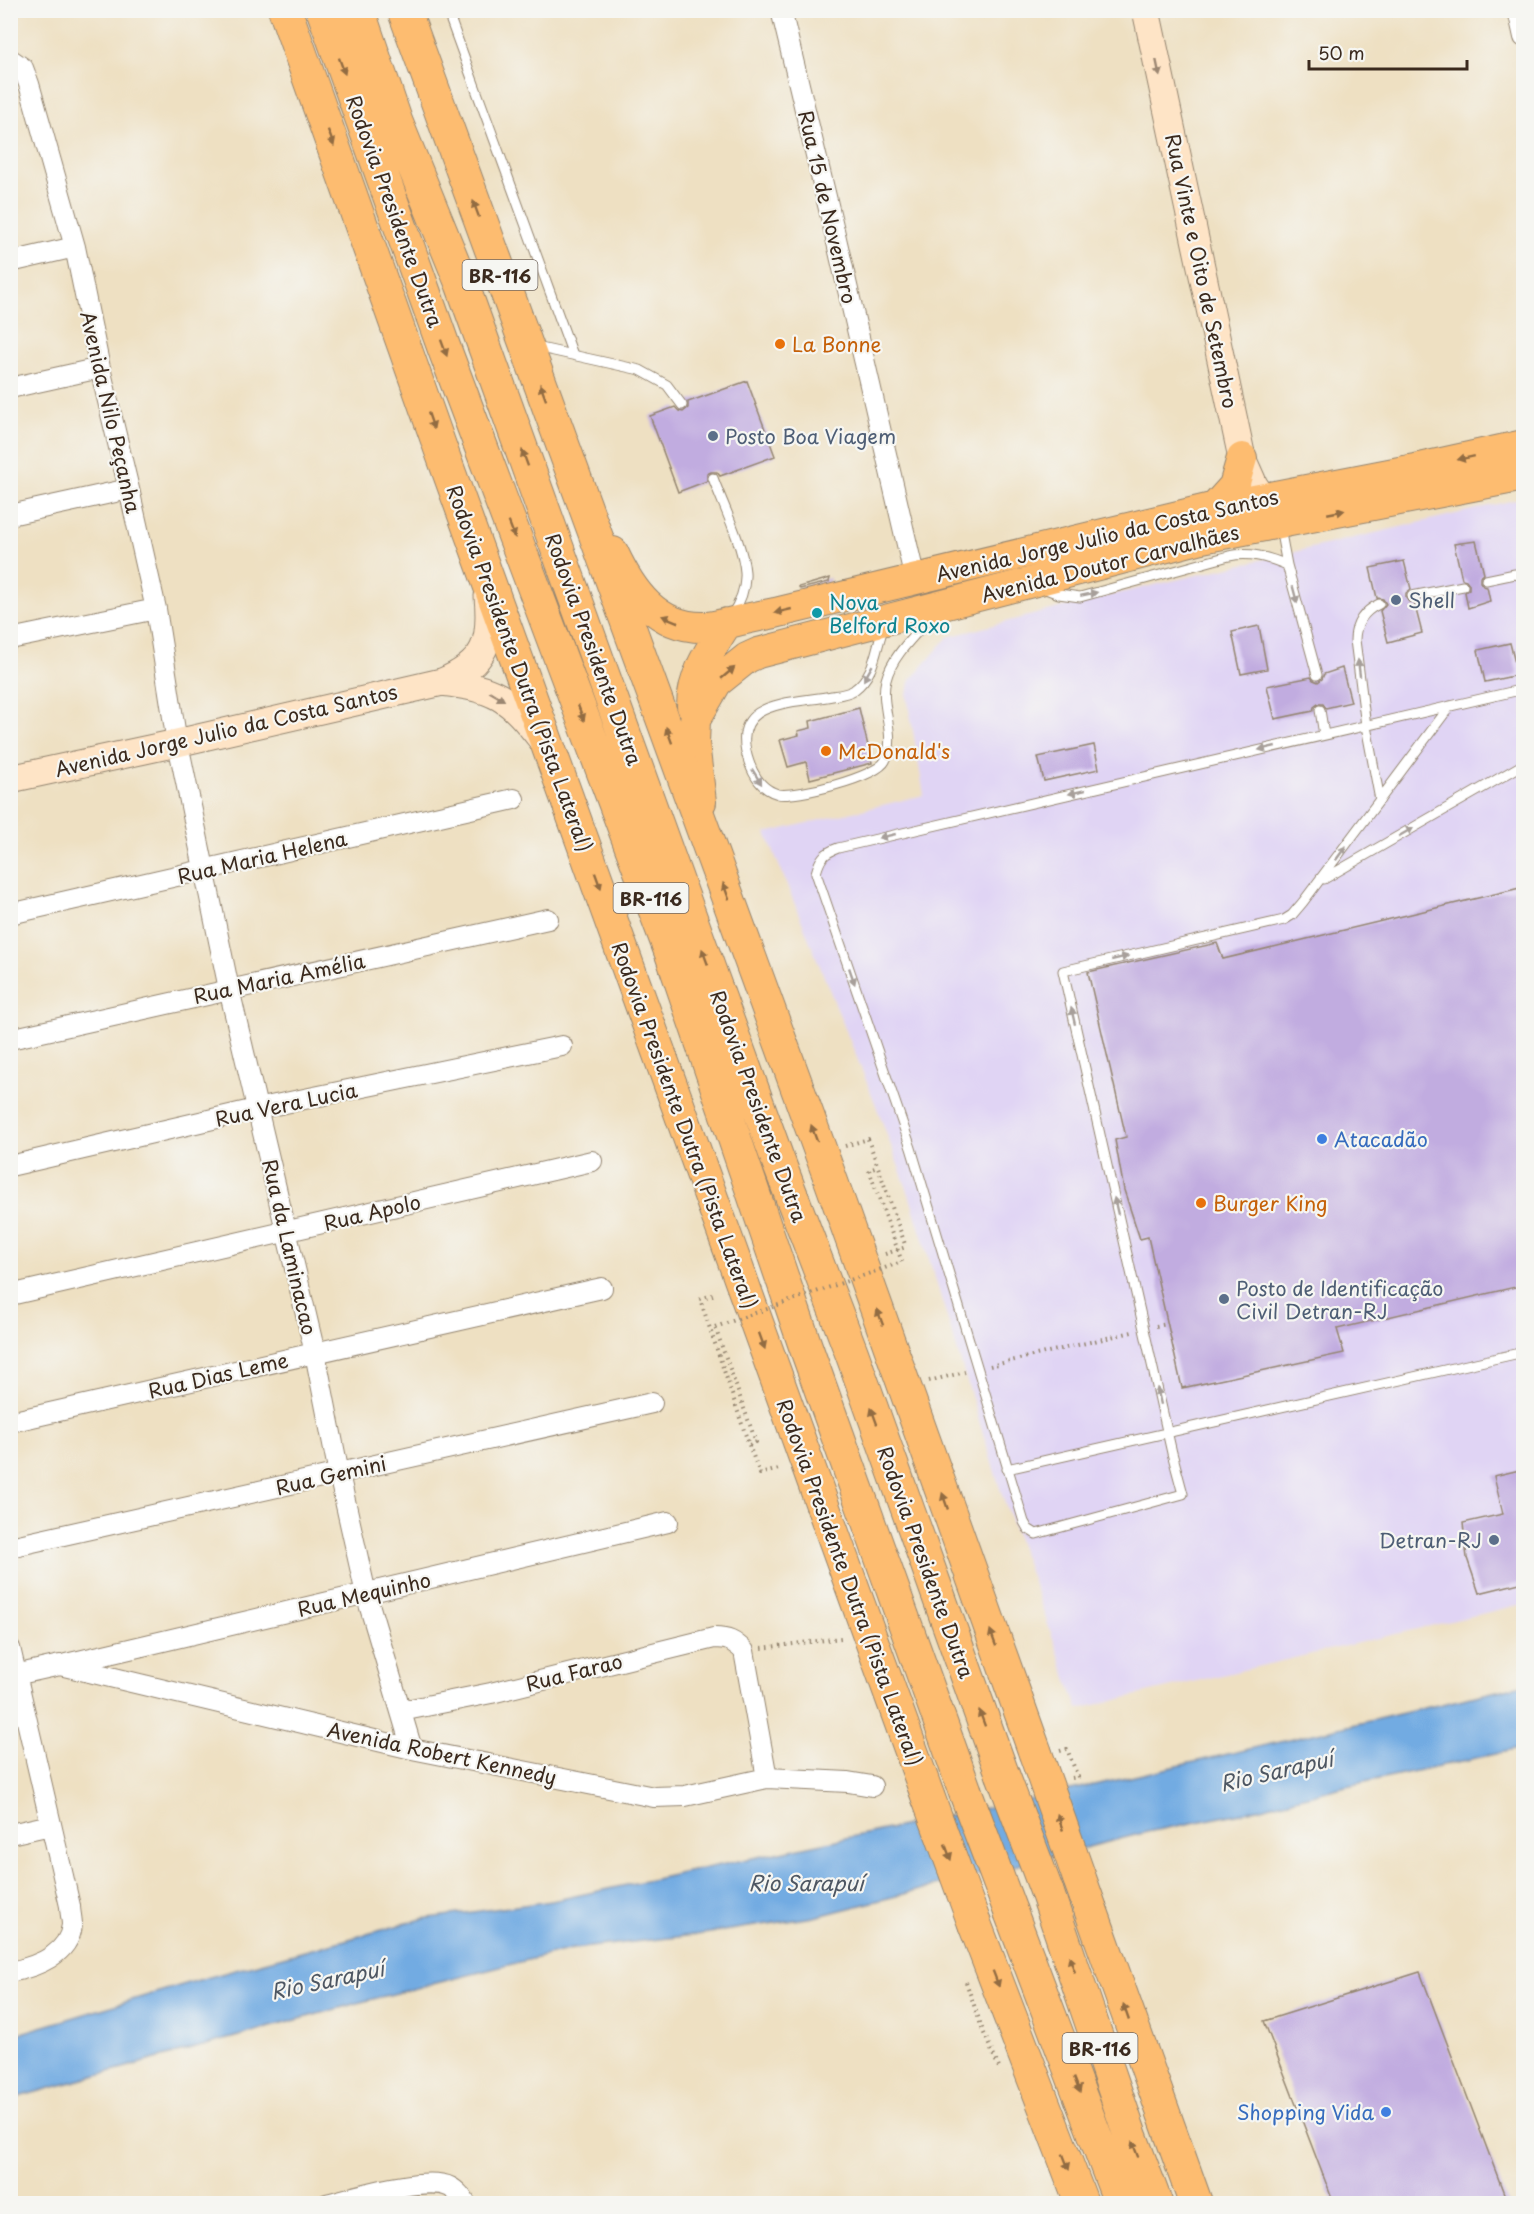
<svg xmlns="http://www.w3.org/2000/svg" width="1534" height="2214" font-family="'Playpen Sans',sans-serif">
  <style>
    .built { fill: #e0d4f4 }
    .water { fill: #72abe2; stroke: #566a80; stroke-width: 1.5 }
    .building { fill: #c1ace0 }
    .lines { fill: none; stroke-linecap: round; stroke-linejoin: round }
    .lane-casing { stroke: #948570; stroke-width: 11 }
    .street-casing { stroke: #948570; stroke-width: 22 }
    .secondary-casing { stroke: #948570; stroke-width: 29 }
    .primary-casing { stroke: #948570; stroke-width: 32 }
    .highway-casing { stroke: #948570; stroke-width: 35 }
    .path { stroke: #948570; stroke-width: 4; stroke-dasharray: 1.5 4.5; stroke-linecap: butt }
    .lane { stroke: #fff; stroke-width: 9 }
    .street { stroke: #fff; stroke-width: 20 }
    .secondary { stroke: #fee4c6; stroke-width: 27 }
    .primary { stroke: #fdbc70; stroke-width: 30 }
    .highway { stroke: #fdbc70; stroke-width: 33 }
    .highway-bridge-casing { stroke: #948570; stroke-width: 35; stroke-linecap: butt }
    .path-bridge { stroke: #948570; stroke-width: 4; stroke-dasharray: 1.5 4.5; stroke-linecap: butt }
    .highway-bridge { stroke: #fdbc70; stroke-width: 33 }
    .oneway { fill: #926c43 }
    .oneway2 { fill: #9c8772 }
    .oneway3 { fill: #a79f9a }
    .food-dot { fill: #e8710a; stroke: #f6f6f2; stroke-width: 2 }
    .service-dot { fill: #5c6f8a; stroke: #f6f6f2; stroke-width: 2 }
    .culture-dot { fill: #0f9aa8; stroke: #f6f6f2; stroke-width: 2 }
    .shop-dot { fill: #3f7fe0; stroke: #f6f6f2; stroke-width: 2 }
    .labels { text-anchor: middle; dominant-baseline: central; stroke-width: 4.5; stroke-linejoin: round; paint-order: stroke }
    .shield { fill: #f6f6f2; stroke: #73675e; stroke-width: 1.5 }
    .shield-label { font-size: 18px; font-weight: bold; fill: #3b2a1e }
    .street-label { font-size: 20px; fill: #3b2a1e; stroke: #f6f6f2 }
    .food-label { font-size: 20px; fill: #c56008; stroke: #f6f6f2; text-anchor: start }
    .service-label { font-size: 20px; fill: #4e5e75; stroke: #f6f6f2; text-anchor: start }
    .culture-label { font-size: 20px; fill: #0d838f; stroke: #f6f6f2; text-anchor: start }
    .shop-label { font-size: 20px; fill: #366cbe; stroke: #f6f6f2; text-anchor: start }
    .water-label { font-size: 21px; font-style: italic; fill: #4e5763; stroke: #f6f6f2 }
  </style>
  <rect width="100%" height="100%" fill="#f6f6f2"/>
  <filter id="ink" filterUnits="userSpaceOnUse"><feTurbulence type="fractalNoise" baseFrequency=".0167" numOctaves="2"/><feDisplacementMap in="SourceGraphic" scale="12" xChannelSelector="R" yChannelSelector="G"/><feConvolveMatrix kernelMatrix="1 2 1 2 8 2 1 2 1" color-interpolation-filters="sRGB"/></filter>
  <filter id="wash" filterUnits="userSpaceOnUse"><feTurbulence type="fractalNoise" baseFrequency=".008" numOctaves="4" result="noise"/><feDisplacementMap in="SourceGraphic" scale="24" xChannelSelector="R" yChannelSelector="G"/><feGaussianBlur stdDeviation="1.35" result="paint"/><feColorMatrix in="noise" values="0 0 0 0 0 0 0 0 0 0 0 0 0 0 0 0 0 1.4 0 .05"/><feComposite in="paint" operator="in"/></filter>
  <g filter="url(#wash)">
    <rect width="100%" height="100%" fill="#eee0c2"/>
    <path class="built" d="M1523 498V1604L1078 1709 1002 1495 909 1194 874 1100 766 833 924 795 907 696 908 688 911 680 948 637 1082 602Z"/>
    <path class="water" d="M1523 1685V1748L1346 1786 1241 1813 1147 1832 814 1917 703 1934 572 1949 361 2002 11 2099V2036L199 1980 422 1919 552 1901 1122 1779Z"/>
    <g id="blocks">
      <path class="building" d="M747 381 775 456 720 476 717 472H711L707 474V481L678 492 650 416 675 407 679 411 683 412 688 408V402Z
        M1476 541 1484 574 1480 577V582L1483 586 1487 587 1490 601 1468 608 1465 592 1469 589V584L1466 580 1462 579 1454 544Z
        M1404 561 1411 589 1406 593V598L1409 602H1414L1422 633 1388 642 1380 611 1386 604 1383 599 1377 598 1370 568Z
        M830 578 829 582 800 589 799 587Z
        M1259 626 1267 669 1241 674 1232 632Z
        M1510 643 1518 675 1485 682 1478 650Z
        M1342 668 1351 702 1326 708 1323 704H1318L1314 707 1313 711 1275 719 1267 686 1311 677 1313 680 1318 682 1322 679 1324 674Z
        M859 708 872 763 810 779 806 762 788 767 780 740 799 735 798 731 811 728 810 721Z
        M1094 745 1099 769 1044 781 1038 757Z
        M1524 887V1285L1337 1329 1344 1353 1182 1388 1148 1237 1140 1239 1124 1190 1115 1140 1126 1137 1088 972 1217 943 1223 959Z
        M1524 1469V1582L1479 1593 1467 1558 1463 1523 1503 1514 1494 1476Z
        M1420 1972 1508 2204H1334L1264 2021Z"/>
    </g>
  </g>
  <g filter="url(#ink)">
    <use href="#blocks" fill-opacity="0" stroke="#948570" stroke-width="1.5"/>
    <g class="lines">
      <g class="lane-casing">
        <path id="lane" d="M447 10 573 355
          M536 347 640 370 667 385 682 405
          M713 478C723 505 743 545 745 572 746 588 740 603 731 616
          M1280 528 1287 565
          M1486 580 1515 574 1524 577
          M1043 588 1059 594 1080 597 1229 556C1251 552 1267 557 1287 565L1317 675
          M1412 596 1463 586
          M1379 604C1364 611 1355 624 1355 640L1366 726 1380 800
          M884 626C875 649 876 674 854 690 848 694 839 695 832 696 791 704 727 699 749 762 754 777 763 790 778 794 795 798 877 777 885 761 898 736 879 706 886 680 892 656 915 635 931 617
          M1450 706 1303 902 1292 915 1284 920 1063 971 1172 1453 1183 1494 1036 1534 1028 1529 1024 1522 911 1148 816 873C820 858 824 853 838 848L1524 689
          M1320 710 1324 735
          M1324 879 1524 764
          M1007 1469 1524 1352"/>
      </g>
      <g class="street-casing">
        <path id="street" d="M781 10 835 234 915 579
          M1518 10 1524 37
          M10 59 23 68 29 84 75 247 100 368 129 489 156 609 177 743 181 758 229 989 315 1353 339 1474 366 1594 412 1749
          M10 262 75 247
          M10 388 100 368
          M10 515 129 489
          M10 639 156 609
          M10 914 514 799
          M10 1039 548 919
          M10 1166 256 1109 562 1046
          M10 1295 592 1161
          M10 1422 602 1288
          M10 1547 652 1403
          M10 1648 70 1906C70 1912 72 1919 72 1925 69 1955 35 1967 10 1972
          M66 1664 668 1522
          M15 1675 60 1665 412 1749 654 1797 685 1796 767 1778 848 1782 872 1786
          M401 1711 491 1693 714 1638C728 1638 734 1641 744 1651L767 1778
          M10 1834 51 1825
          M327 2204C354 2197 427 2175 450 2187 456 2190 463 2198 466 2204"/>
      </g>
      <g class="secondary-casing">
        <path id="secondary" d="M1146 10 1242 458 1254 485 1273 514
          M442 682C496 689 508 696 542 740
          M10 779 177 743 442 682C487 663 492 641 488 596"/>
      </g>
      <g class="primary-casing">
        <path id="primary" d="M1215 507 1234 486 1242 458
          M613 552C631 591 657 629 706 627 714 627 721 624 729 623 744 619 759 616 775 613L1207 509 1415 469 1524 445
          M692 706C692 676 711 648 727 623
          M701 802 694 743 695 720 717 682 747 658 758 653 1202 538 1524 476"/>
      </g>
      <g class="highway-casing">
        <path id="highway" d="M285 10 441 450 928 1797
          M323 10 444 348 672 955 804 1342 965 1791
          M358 10 396 122 462 284 777 1158 852 1354 1002 1773
          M404 10 828 1172 1035 1752
          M1079 1877 1196 2204
          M1047 1892 1130 2135 1156 2204
          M1011 1913 1121 2204
          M975 1925 1082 2204"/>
      </g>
      <path class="path" d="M845 1146 868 1139 878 1167
        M885 1254 906 1247
        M713 1295 700 1299 749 1445 756 1442 715 1327
        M1156 1326 1168 1324
        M990 1366 1132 1332
        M929 1381 965 1372
        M749 1445 760 1474 779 1469 780 1472
        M762 1648 841 1638
        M1060 1751 1067 1749 1078 1777 1072 1778
        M966 1982 983 2031 1000 2070"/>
      <use href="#lane" class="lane"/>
      <use href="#street" class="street"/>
      <use href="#secondary" class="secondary"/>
      <use href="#primary" class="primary"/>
      <use href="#highway" class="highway"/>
      <g class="highway-bridge-casing">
        <path id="highway-bridge" d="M1035 1752 1079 1877
          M1002 1773 1047 1892
          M965 1791 1011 1913
          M928 1797 975 1925"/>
      </g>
      <path class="path-bridge" d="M715 1327 902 1262 869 1170 878 1167 906 1247"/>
      <use href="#highway-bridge" class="highway-bridge"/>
    </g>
    <defs><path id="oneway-solid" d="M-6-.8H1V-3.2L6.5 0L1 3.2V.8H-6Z" transform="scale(1.5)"/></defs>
    <g class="oneway">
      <use href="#oneway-solid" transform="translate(342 66) rotate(70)"/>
      <use href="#oneway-solid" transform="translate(331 138) rotate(70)"/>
      <use href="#oneway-solid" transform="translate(476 209) rotate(-110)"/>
      <use href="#oneway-solid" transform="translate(444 348) rotate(70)"/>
      <use href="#oneway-solid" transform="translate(543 392) rotate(-110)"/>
      <use href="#oneway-solid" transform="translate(431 421) rotate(71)"/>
      <use href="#oneway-solid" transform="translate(525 458) rotate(-110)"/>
      <use href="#oneway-solid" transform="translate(1466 458) rotate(168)"/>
      <use href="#oneway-solid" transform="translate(1336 512) rotate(-11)"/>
      <use href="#oneway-solid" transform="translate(512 530) rotate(69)"/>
      <use href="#oneway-solid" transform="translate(783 611) rotate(167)"/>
      <use href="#oneway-solid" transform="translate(670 619) rotate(-158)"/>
      <use href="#oneway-solid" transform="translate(728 673) rotate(-40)"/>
      <use href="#oneway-solid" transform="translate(581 713) rotate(69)"/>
      <use href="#oneway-solid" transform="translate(669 735) rotate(-110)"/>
      <use href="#oneway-solid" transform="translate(598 881) rotate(70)"/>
      <use href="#oneway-solid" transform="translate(726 891) rotate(-110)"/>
      <use href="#oneway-solid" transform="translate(705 957) rotate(-110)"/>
      <use href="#oneway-solid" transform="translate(814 1133) rotate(-110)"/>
      <use href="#oneway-solid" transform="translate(880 1317) rotate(-110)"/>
      <use href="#oneway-solid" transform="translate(762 1341) rotate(70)"/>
      <use href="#oneway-solid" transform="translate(874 1416) rotate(-110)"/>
      <use href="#oneway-solid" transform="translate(945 1501) rotate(-109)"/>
      <use href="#oneway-solid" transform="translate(993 1638) rotate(-110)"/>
      <use href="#oneway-solid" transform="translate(982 1718) rotate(-110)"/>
      <use href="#oneway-solid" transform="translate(1060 1822) rotate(-109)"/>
      <use href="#oneway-solid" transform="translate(948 1852) rotate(70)"/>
      <use href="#oneway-solid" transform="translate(1072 1964) rotate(-109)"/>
      <use href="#oneway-solid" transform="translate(996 1979) rotate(69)"/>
      <use href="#oneway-solid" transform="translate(1126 2012) rotate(-109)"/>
      <use href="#oneway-solid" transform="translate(1077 2085) rotate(69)"/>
      <use href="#oneway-solid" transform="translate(1135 2149) rotate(-111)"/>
      <use href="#oneway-solid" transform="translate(1066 2162) rotate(69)"/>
    </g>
    <g class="oneway2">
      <use href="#oneway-solid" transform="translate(1158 68) rotate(78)"/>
      <use href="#oneway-solid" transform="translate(497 696) rotate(31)"/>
    </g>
    <g class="oneway3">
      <use href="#oneway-solid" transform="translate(1089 594) rotate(-12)"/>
      <use href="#oneway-solid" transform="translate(1295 595) rotate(75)"/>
      <use href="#oneway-solid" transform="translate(1359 668) rotate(-97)"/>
      <use href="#oneway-solid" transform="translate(868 673) rotate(120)"/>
      <use href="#oneway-solid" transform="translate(1267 748) rotate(167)"/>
      <use href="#oneway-solid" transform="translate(757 777) rotate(58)"/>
      <use href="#oneway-solid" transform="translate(1077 792) rotate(167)"/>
      <use href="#oneway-solid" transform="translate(1406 832) rotate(-30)"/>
      <use href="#oneway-solid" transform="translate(887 836) rotate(167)"/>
      <use href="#oneway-solid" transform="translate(1341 853) rotate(-54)"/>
      <use href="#oneway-solid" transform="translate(1120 958) rotate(-13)"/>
      <use href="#oneway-solid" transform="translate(852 976) rotate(71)"/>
      <use href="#oneway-solid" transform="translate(1073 1016) rotate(-103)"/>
      <use href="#oneway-solid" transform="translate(1116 1206) rotate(-103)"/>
      <use href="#oneway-solid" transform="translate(1159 1396) rotate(-103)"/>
    </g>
  </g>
  <g class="food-dot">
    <circle cx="780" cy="344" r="6"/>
    <circle cx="826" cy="751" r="6"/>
    <circle cx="1201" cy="1203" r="6"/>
  </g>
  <g class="service-dot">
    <circle cx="713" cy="436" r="6"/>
    <circle cx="1396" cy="600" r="6"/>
    <circle cx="1224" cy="1299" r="6"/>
    <circle cx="1494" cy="1540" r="6"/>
  </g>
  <circle class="culture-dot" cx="817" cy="613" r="6"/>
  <g class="shop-dot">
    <circle cx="1322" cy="1139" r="6"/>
    <circle cx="1386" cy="2112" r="6"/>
  </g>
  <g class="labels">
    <g class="shield">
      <rect x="462.5" y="260" width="75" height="30" rx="4.5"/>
      <rect x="613.5" y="883" width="75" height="30" rx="4.5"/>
      <rect x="1062.5" y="2033" width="75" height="30" rx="4.5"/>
    </g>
    <g class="shield-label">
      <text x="500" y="275">BR-116</text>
      <text x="651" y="898">BR-116</text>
      <text x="1100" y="2048">BR-116</text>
    </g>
    <g class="street-label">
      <text transform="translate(828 207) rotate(77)">Rua 15 de Novembro</text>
      <text transform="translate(395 211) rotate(70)">Rodovia Presidente Dutra</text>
      <text transform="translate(1202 271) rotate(78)">Rua Vinte e Oito de Setembro</text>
      <text transform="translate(111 412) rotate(77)">Avenida Nilo Peçanha</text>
      <text transform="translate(1107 535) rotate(-13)">Avenida Jorge Julio da Costa Santos</text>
      <text transform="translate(1110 563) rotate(-14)">Avenida Doutor Carvalhães</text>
      <text transform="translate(594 649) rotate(70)">Rodovia Presidente Dutra</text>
      <text transform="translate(520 668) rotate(70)">Rodovia Presidente Dutra (Pista Lateral)</text>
      <text transform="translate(226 730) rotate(-13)">Avenida Jorge Julio da Costa Santos</text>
      <text transform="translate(262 857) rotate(-13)">Rua Maria Helena</text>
      <text transform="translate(279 978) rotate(-12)">Rua Maria Amélia</text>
      <text transform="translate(286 1104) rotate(-12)">Rua Vera Lucia</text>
      <text transform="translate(759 1106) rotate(70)">Rodovia Presidente Dutra</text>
      <text transform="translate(685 1125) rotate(70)">Rodovia Presidente Dutra (Pista Lateral)</text>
      <text transform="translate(372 1212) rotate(-13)">Rua Apolo</text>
      <text transform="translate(290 1247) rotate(77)">Rua da Laminacao</text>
      <text transform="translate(218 1375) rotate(-13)">Rua Dias Leme</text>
      <text transform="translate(331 1475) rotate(-13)">Rua Gemini</text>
      <text transform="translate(926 1562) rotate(70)">Rodovia Presidente Dutra</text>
      <text transform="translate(850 1582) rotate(70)">Rodovia Presidente Dutra (Pista Lateral)</text>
      <text transform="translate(364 1594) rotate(-13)">Rua Mequinho</text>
      <text transform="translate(574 1672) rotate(-14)">Rua Farao</text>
      <text transform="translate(442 1753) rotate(12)">Avenida Robert Kennedy</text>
    </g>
    <g class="food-label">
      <text x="792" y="344">La Bonne</text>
      <text x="838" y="751">McDonald's</text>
      <text x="1213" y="1203">Burger King</text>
    </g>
    <g class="service-label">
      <text x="725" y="436">Posto Boa Viagem</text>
      <text x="1408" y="600">Shell</text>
      <text x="1236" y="1288">Posto de Identificação<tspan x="1236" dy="23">Civil Detran-RJ</tspan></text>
      <text x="1482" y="1540" text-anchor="end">Detran-RJ</text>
    </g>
    <g class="culture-label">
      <text x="829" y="602">Nova<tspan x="829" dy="23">Belford Roxo</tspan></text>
    </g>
    <g class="shop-label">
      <text x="1334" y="1139">Atacadão</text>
      <text x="1374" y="2112" text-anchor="end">Shopping Vida</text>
    </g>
    <g class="water-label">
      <text transform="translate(1276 1770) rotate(-13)">Rio Sarapuí</text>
      <text x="806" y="1882">Rio Sarapuí</text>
      <text transform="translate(327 1979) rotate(-12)">Rio Sarapuí</text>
    </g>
  </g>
  <rect width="1534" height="2214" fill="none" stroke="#f6f6f2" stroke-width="36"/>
  <path d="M1309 60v9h158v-9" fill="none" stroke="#3b2a1e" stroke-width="3"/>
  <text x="1318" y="60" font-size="18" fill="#3b2a1e" stroke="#f6f6f2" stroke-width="4.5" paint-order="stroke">50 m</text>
</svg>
